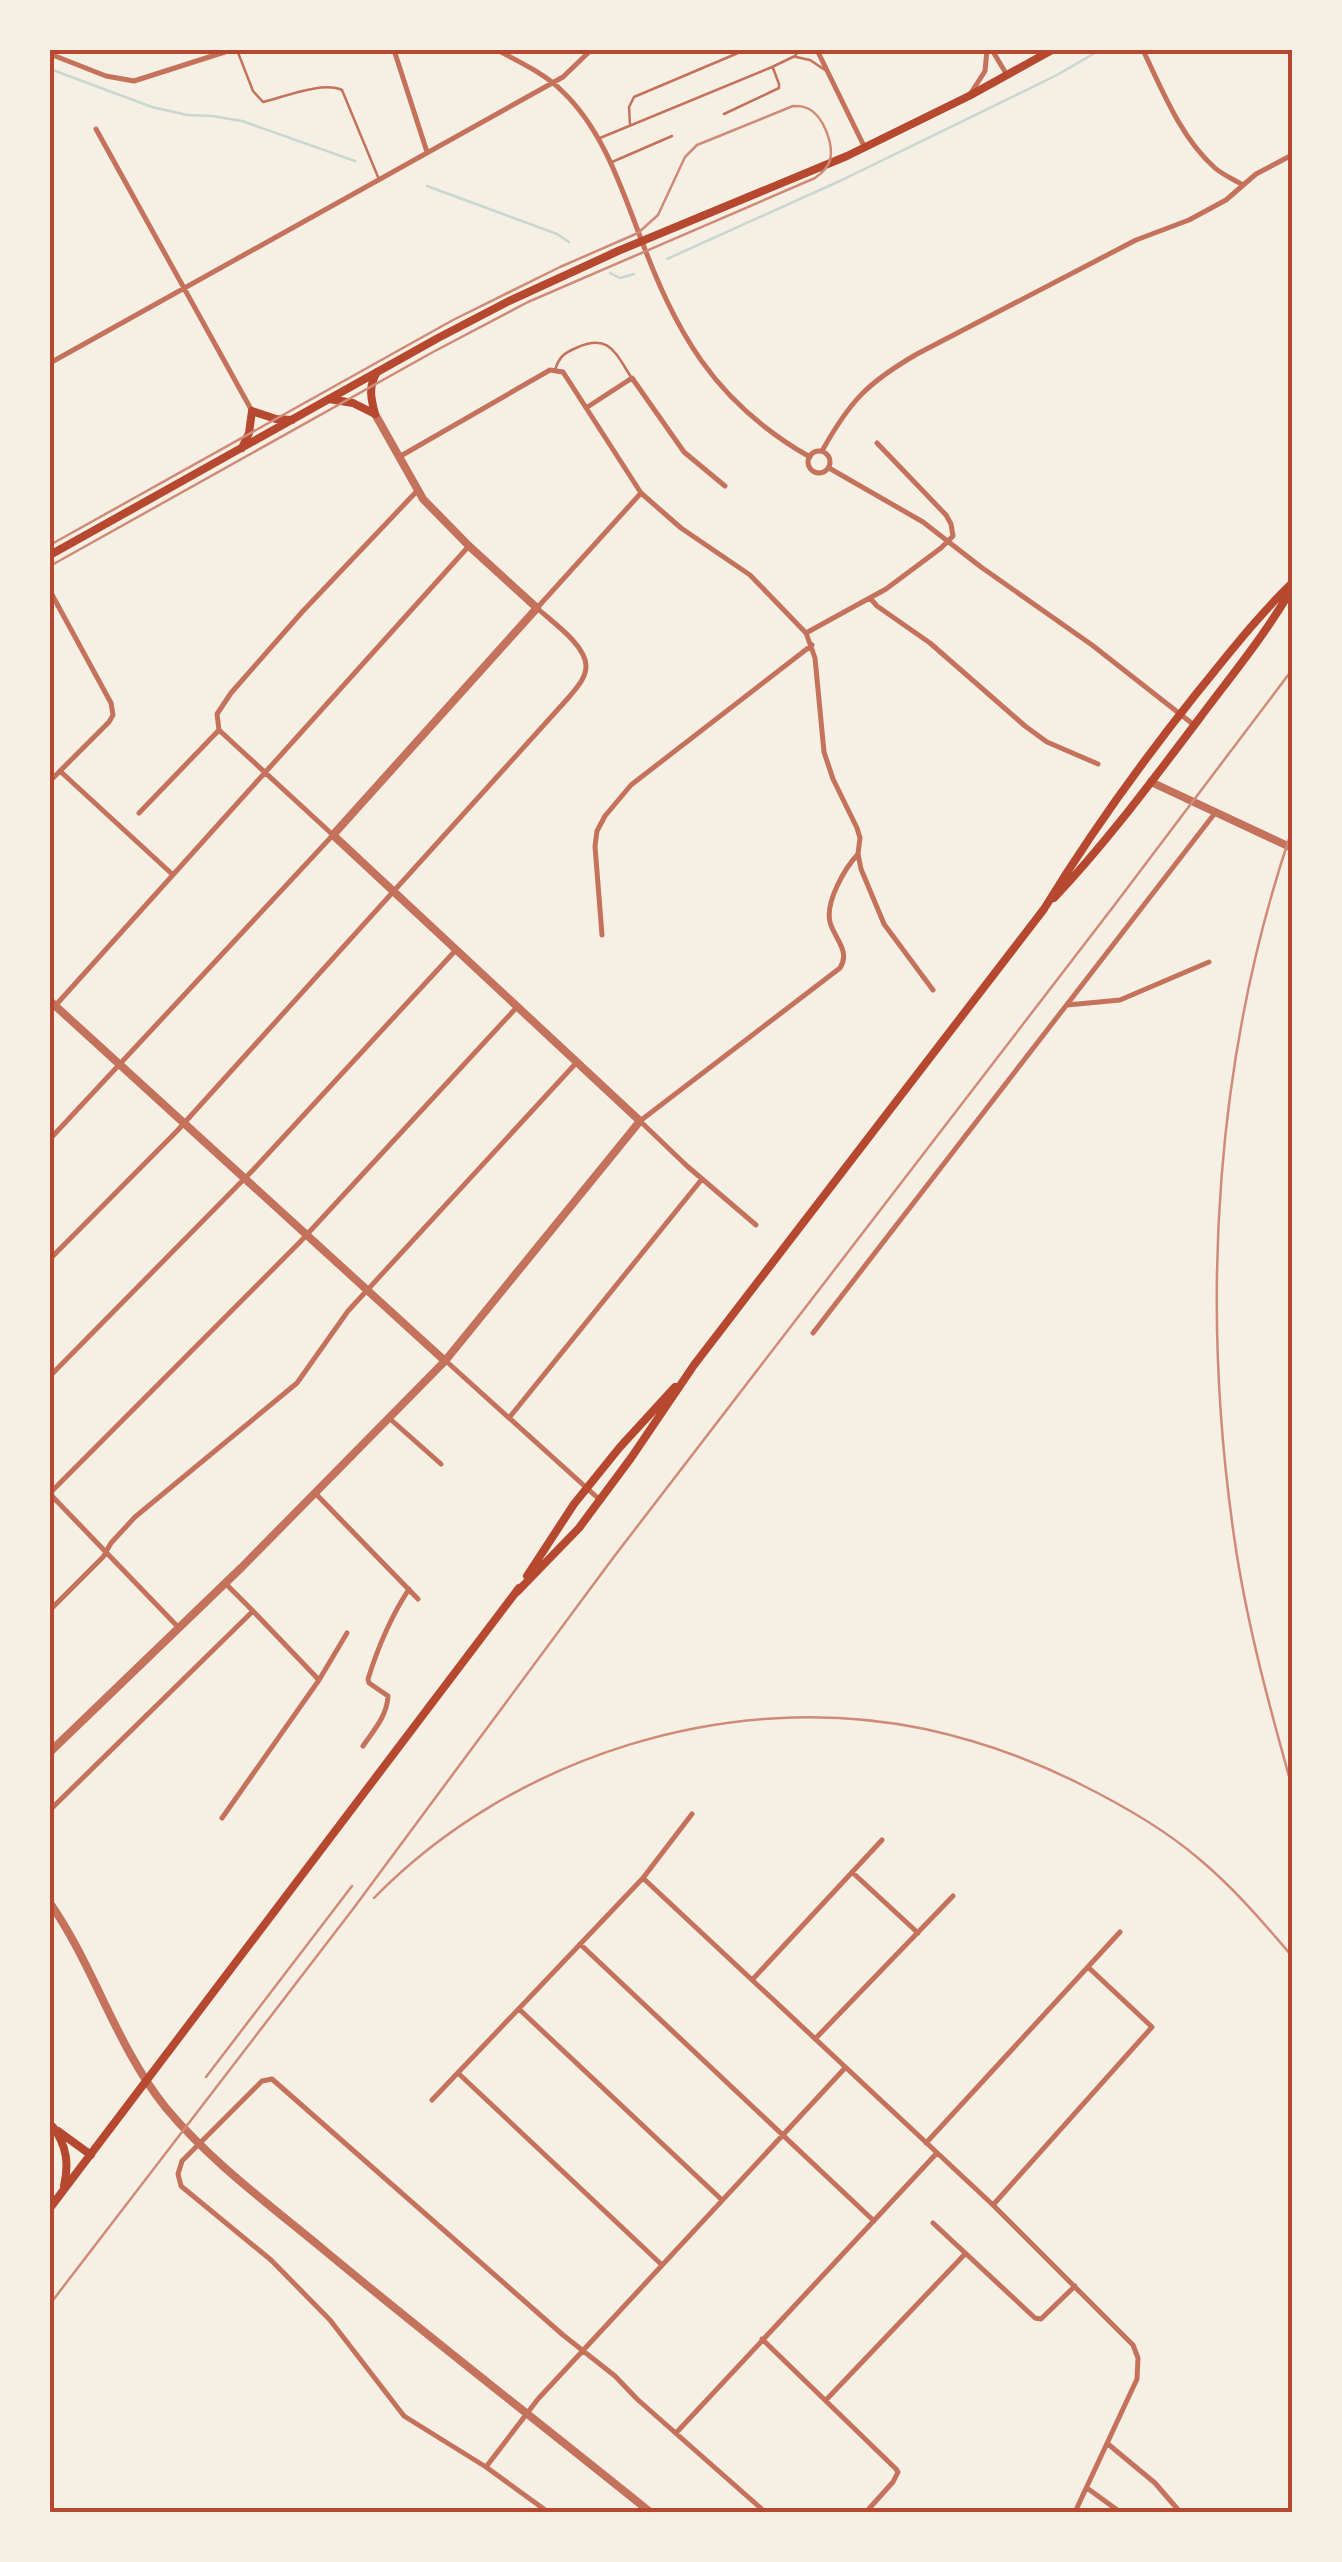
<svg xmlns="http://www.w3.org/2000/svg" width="1342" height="2562" font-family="Cabin,sans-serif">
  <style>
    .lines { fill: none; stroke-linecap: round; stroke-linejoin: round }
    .stream { stroke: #c9d6d2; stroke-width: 2.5 }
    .service { stroke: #c5725c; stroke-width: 2.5 }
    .minor { stroke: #c5725c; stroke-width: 5 }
    .tertiary { stroke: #c5725c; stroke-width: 8 }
    .secondary { stroke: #b5482f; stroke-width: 8 }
    .tram { stroke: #cf8b77; stroke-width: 2.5 }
    .rail { stroke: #cf8b77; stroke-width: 2.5 }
    .neatline { fill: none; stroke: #b5482f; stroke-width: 4 }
  </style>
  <rect width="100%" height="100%" fill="#f6efe4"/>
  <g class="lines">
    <path class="stream" d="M50 69 152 107 187 115 212 116 242 121 355 161
      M427 186 557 234 569 242
      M667 259 842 180 1057 75 1100 50
      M610 273 620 278 634 274"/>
    <path class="service" d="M237 50 253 91 263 102C284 97 323 81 342 90L378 177
      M796 57 810 60 825 70
      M724 114 779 88V84L773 68
      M630 125 629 107 634 97 738 53
      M600 138 772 67 795 56 800 50
      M612 162 672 136
      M555 370C559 357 564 353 576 348 609 333 615 352 631 377"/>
    <path class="minor" d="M394 50 427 152
      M497 50C518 61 545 74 562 91 601 128 619 181 638 231 675 331 713 402 810 457
      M817 50 865 148
      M992 50 1007 75
      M1143 50C1162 90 1181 138 1215 168 1223 175 1233 179 1243 185
      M50 54 106 76 134 81 231 50
      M971 93 985 71 987 50
      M96 129 252 411
      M50 363 563 77 591 50
      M586 408 632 378 684 452 725 486
      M808 462a11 11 0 1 1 22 0a11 11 0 1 1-22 0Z
      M822 451C850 401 867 383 917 354L1136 240 1189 220 1226 200 1256 174 1292 155
      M399 457 550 370 563 372 641 493 681 528 750 575 806 633 815 658 824 752 833 779 857 828 860 838 858 854 861 869 884 924 933 990
      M829 468 923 522 981 567 1092 645 1194 725
      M50 591 111 703 113 715 109 722 50 781
      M871 599 877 606 930 643 1025 726 1047 742 1098 764
      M806 633 886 589 941 548 953 536 951 524 946 515 877 443
      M60 771 172 874
      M139 813 219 730
      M602 935 595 846 597 831 605 816 631 785 812 645
      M1067 1005 1120 1000 1209 962
      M55 1006 468 547
      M50 1139 333 835 219 730 217 714 231 693 303 611 417 491
      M756 1225 687 1166 640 1121 840 968C851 951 834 938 830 922 825 902 845 868 858 854
      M50 1259 177 1131 570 696C577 687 586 678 586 666 586 645 551 621 537 608L641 493
      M813 1333 1215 813
      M446 1361 600 1500
      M50 1376 253 1170 455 951
      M389 1418 441 1464
      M509 1418 702 1179
      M50 1493 300 1242 517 1007
      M50 1494 179 1628
      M316 1494 418 1599
      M50 1610 103 1557 111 1543 135 1517 297 1383 348 1311 577 1062
      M319 1680 347 1633
      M363 1746C374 1730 387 1716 388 1696L369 1683 368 1679C378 1647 390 1618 409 1589
      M50 1810 253 1611 225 1583
      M222 1818 319 1680 253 1611
      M852 1872 918 1933
      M643 1878 993 2205 1133 2345 1138 2358 1137 2379 1075 2512
      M580 1944 874 2221
      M752 1980 882 1840
      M519 2009 722 2200
      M815 2039 953 1896
      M458 2073 662 2265
      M432 2100 643 1878 692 1814
      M926 2143 1120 1932
      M993 2205 1152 2027 1088 1967
      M933 2223 1035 2318 1041 2319 1075 2286
      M762 2339 896 2469 898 2472 893 2482 866 2512
      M826 2400 965 2254
      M676 2433 936 2154
      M1108 2444 1155 2483 1180 2512
      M486 2467 538 2399 845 2068
      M1087 2488 1120 2512
      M548 2512 486 2467 404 2416 330 2320 271 2260 181 2186 178 2174 182 2161 262 2081 272 2079 563 2335 615 2376 637 2399 765 2512"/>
    <path class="tertiary" d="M1151 782 1292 848
      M50 1001 445 1361
      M50 1752 242 1567 445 1361 640 1121 333 835 537 608 469 546 423 499 375 414
      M50 1903C95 1968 116 2046 166 2108 211 2162 270 2205 324 2250 431 2339 541 2424 650 2512"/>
    <path class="secondary" d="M329 399 353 403 375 414
      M375 414C371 399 368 386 377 372
      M242 448 249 433 252 411 276 419 292 420
      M50 555 438 338 509 301 618 251 847 156 969 96 1052 50
      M1054 898C1107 842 1152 781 1199 719 1231 676 1266 634 1292 588
      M527 1576 574 1504 620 1447 675 1387
      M517 1592 579 1528 631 1458 694 1365 1044 909C1090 834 1141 763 1196 694 1227 656 1257 617 1292 583
      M53 2127C67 2146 69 2164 64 2186
      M58 2131 91 2155
      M50 2208 519 1588"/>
    <path class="tram" d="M50 545 453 320 560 267 638 233 658 215 685 157 697 145 793 106C800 106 803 106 809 109 823 116 834 144 830 160 828 168 822 173 815 178L528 302 433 352 50 566"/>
    <path class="rail" d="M1292 830C1215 1055 1200 1301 1234 1536 1246 1621 1269 1705 1292 1787
      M374 1898C513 1756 730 1688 925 1729 980 1741 1033 1760 1082 1785 1122 1805 1164 1829 1198 1858 1233 1887 1262 1921 1292 1956
      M206 2077 352 1886
      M50 2304 353 1909 613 1558 1113 907 1292 670"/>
  </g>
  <rect width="1342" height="2562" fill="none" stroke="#f6efe4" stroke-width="105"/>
  <rect x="52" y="52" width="1238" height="2458" class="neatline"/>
</svg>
